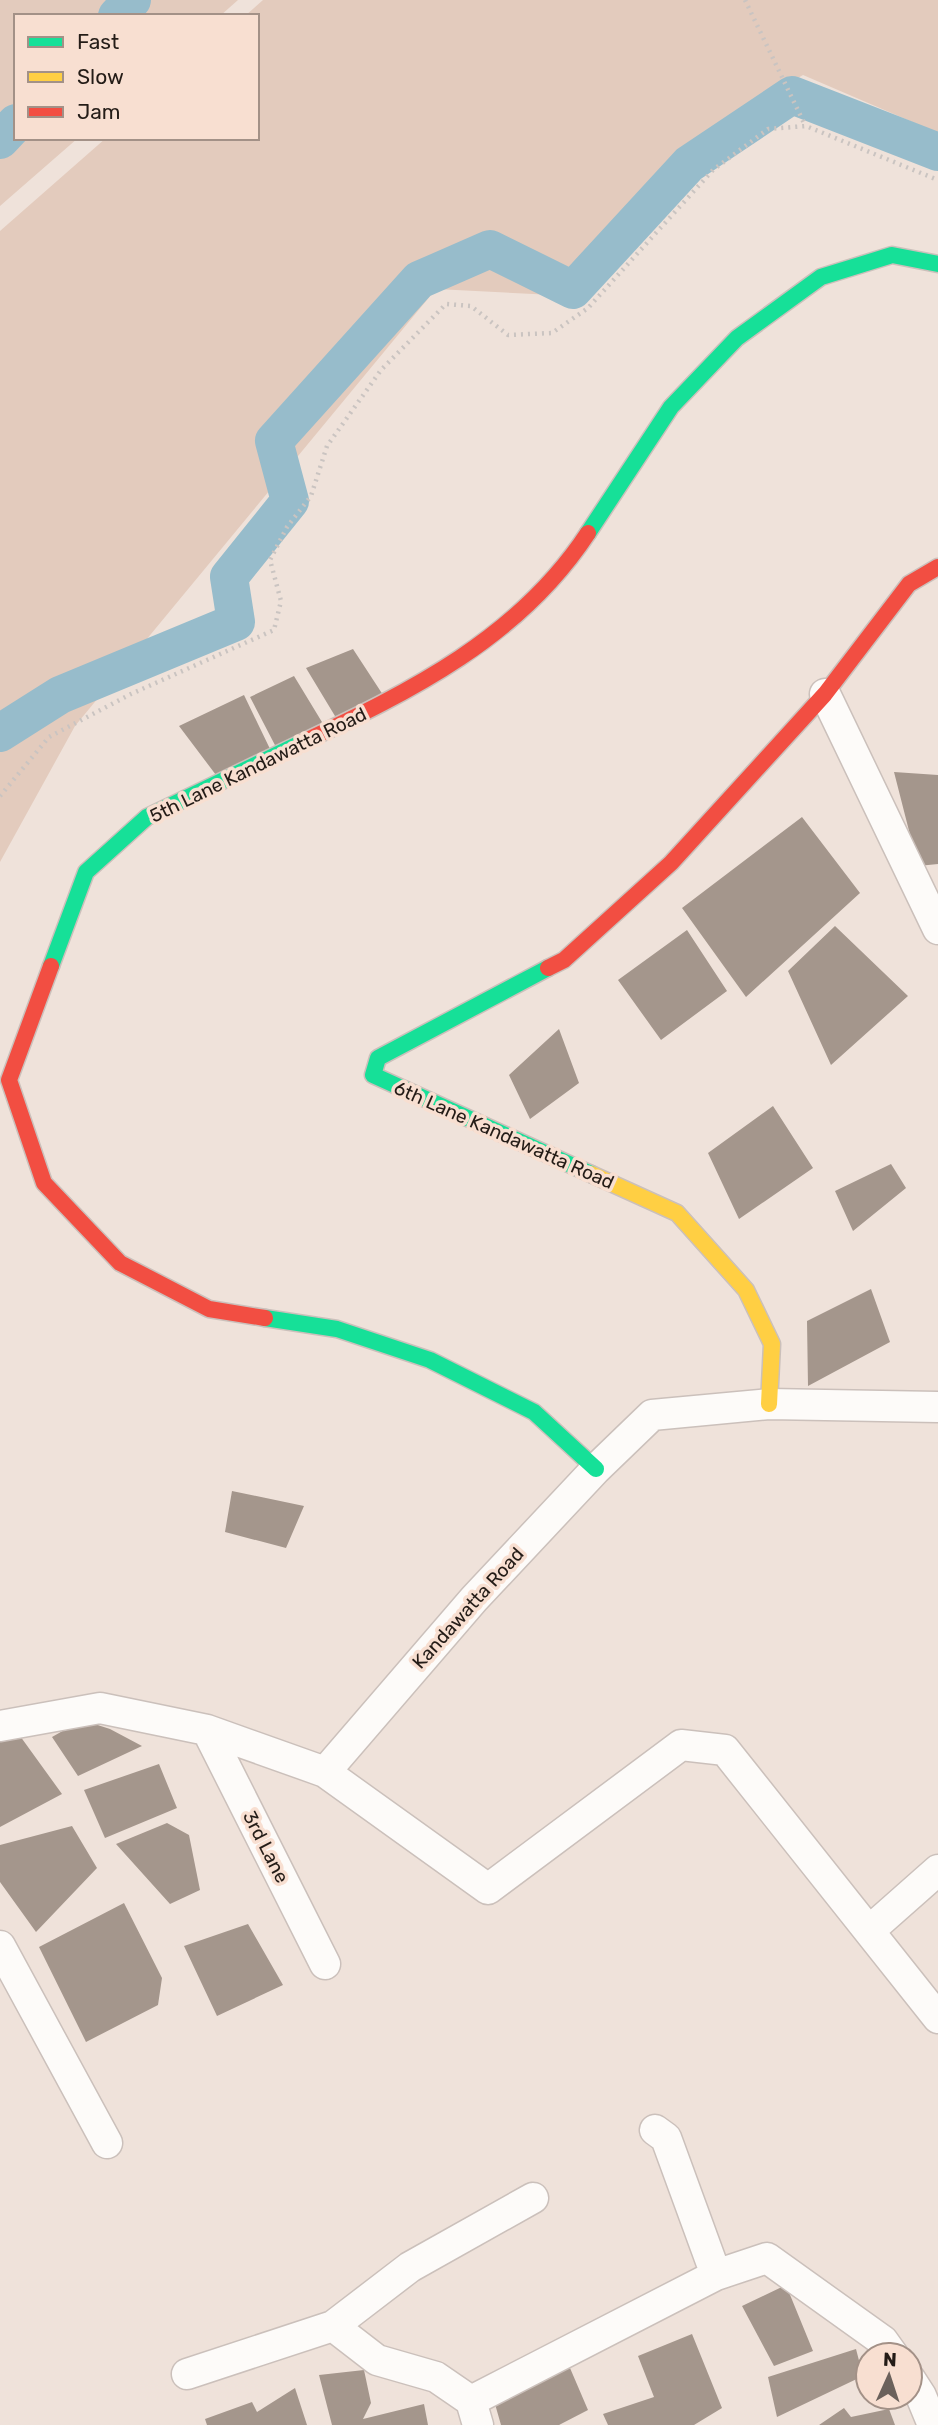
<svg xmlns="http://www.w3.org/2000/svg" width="938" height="2425" font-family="Rubik,sans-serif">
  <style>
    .green { fill: #e3cbbd }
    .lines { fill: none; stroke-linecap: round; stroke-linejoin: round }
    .canal { stroke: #97bccb; stroke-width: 38 }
    .building { fill: #a4968c }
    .street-casing { stroke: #cbc0bb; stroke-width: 33 }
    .fast-casing { stroke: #cbc0bb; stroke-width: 19 }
    .slow-casing { stroke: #cbc0bb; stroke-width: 19 }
    .jam-casing { stroke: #cbc0bb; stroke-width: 19 }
    .path { stroke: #cac4c1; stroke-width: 4.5; stroke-dasharray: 2 5; stroke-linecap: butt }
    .street { stroke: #fdfbf9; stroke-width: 30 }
    .fast { stroke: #16e098; stroke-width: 16 }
    .slow { stroke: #ffcf43; stroke-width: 16 }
    .jam { stroke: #f24e42; stroke-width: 16 }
    .labels { text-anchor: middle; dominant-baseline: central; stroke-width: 7; stroke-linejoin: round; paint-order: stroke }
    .street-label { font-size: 19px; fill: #241c17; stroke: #f8dfd1 }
  </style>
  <rect width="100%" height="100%" fill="#efe2da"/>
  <path class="green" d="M0 0H238L220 16H16V138H78L0 206Z
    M263 0H938V133L803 75 749 106 553 295 436 289 75 726 0 862V231L106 138H257V16H245Z"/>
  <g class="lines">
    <path class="canal" d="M117 16 132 0
      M0 140 16 123
      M0 733 60 695 236 622 229 577 290 501 274 441 419 280 490 249 573 290 689 164 792 95 938 152"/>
  </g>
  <path class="building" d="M353 649 385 698 338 721 306 668Z
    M294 676 325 727 277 749 250 697Z
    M244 695 271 751 219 779 179 726Z
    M894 772 938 775V864L918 866Z
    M802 817 860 893 746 997 682 908Z
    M835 926 908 996 831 1065 788 971Z
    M687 930 727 991 661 1040 618 980Z
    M559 1029 579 1083 530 1119 509 1075Z
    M773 1106 813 1168 739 1219 708 1153Z
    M891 1164 906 1188 853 1231 835 1191Z
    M871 1289 890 1342 808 1386 807 1321Z
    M232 1491 304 1506 286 1548 225 1532Z
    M82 1720 110 1729 142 1746 78 1776 52 1737Z
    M15 1729 62 1794 0 1827V1736Z
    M159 1764 177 1808 105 1838 84 1790Z
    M167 1823 189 1835 200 1890 170 1904 116 1844Z
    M72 1826 97 1868 36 1932 0 1882V1845Z
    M124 1903 162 1978 158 2005 86 2042 39 1947Z
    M248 1924 283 1985 217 2016 184 1946Z
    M786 2285 813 2351 774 2366 742 2306Z
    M692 2334 722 2408 694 2425H608L603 2414 654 2397 638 2356Z
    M856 2349 863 2376 777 2417 768 2377Z
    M570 2368 588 2410 559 2425H501L495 2404Z
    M364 2370 371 2403 363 2419 424 2404 428 2425H332L319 2375Z
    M295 2388 307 2425H207L205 2419 252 2402 257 2412Z
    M844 2408 851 2417 889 2409 895 2425H819Z"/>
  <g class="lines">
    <g class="street-casing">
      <path id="street" d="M825 694 938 929
        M0 1726 100 1708 207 1730 325 1772 488 1889 681 1745 725 1750 938 2018
        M207 1730 325 1964
        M325 1772 474 1599 596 1469 652 1415 769 1404 938 1407
        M869 1931 938 1870
        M0 1946 107 2143
        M655 2130 666 2138 716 2275
        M333 2326 377 2360 436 2377 471 2401
        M187 2374 333 2326 410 2267 533 2198
        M910 2379 921 2396 933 2425
        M471 2401 716 2275 767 2258 883 2341 893 2355
        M471 2401 478 2425"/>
    </g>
    <g class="fast-casing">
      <path id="fast" d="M588 533 671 407 737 338 821 277 892 255 938 264
        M51 966 86 872 147 817 301 743
        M548 968 378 1058 373 1075 591 1174
        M265 1318 337 1329 430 1360 534 1412 596 1469"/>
    </g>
    <g class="slow-casing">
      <path id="slow" d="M591 1174 677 1213 746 1290 772 1344 769 1404"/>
    </g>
    <g class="jam-casing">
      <path id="jam" d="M301 743C411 691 519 638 588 533
        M51 966 9 1080 44 1183 120 1263 209 1309 265 1318
        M548 968 564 960 671 863 825 694 909 584 938 567"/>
    </g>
    <path class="path" d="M745 0 805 125
      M0 796 49 737 131 694 274 630 281 601 270 560 287 527 311 496 327 446 381 370 446 304 471 306 508 335 552 333 588 308 713 170 768 129 806 126 938 180"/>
    <use href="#street" class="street"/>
    <use href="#fast" class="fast"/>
    <use href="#slow" class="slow"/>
    <use href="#jam" class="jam"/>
  </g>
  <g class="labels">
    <g class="street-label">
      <text transform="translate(258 765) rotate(-26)">5th Lane Kandawatta Road</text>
      <text transform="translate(504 1135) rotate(24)">6th Lane Kandawatta Road</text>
      <text transform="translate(468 1608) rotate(-48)">Kandawatta Road</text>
      <text transform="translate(266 1847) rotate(63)">3rd Lane</text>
    </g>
  </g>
  <rect x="14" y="14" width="245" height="126" fill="#f8dfd1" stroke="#a39187" stroke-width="2"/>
  <rect x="28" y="37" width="35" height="10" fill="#16e098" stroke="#a39187" stroke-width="2"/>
  <text x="77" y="49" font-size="21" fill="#241c17">Fast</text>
  <rect x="28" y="72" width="35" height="10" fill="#ffcf43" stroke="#a39187" stroke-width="2"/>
  <text x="77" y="84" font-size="21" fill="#241c17">Slow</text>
  <rect x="28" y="107" width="35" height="10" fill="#f24e42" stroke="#a39187" stroke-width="2"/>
  <text x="77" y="119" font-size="21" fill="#241c17">Jam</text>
  <g transform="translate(889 2376) rotate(3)"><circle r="33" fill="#f8dfd1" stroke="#a39187" stroke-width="2"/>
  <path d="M0-5L12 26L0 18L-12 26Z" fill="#6b615b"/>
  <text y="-10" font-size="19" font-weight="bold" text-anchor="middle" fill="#241c17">N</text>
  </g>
</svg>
